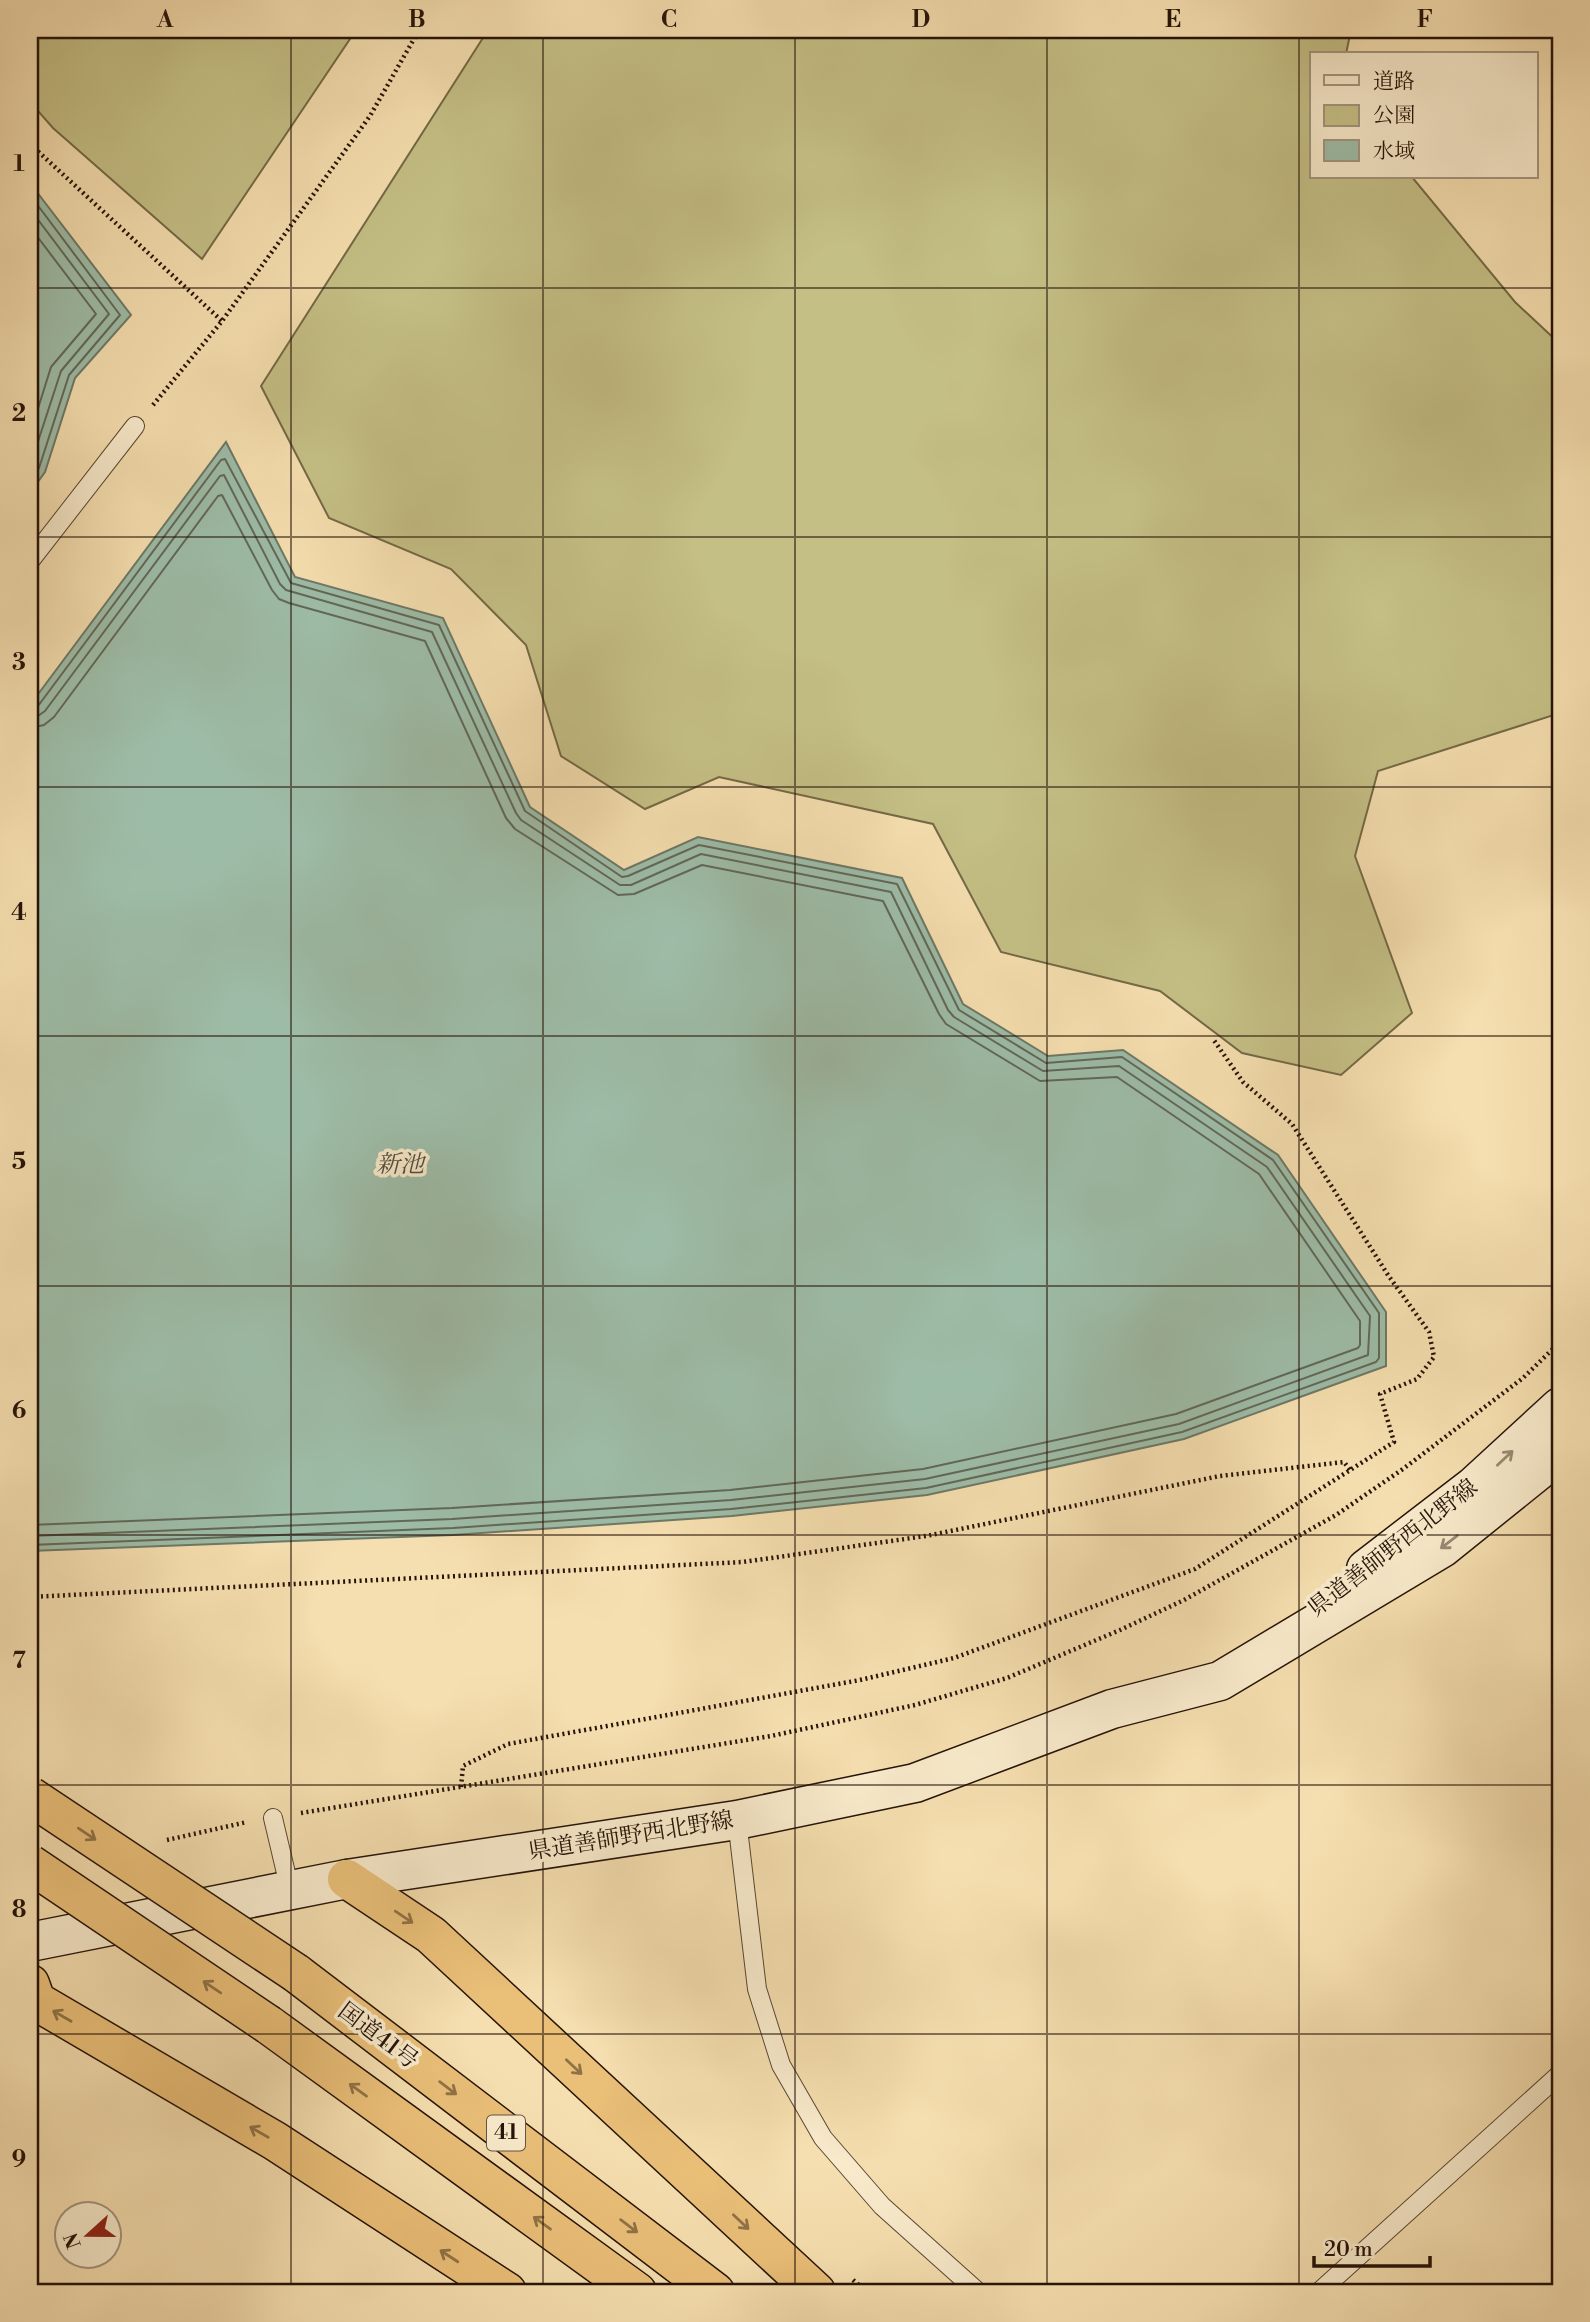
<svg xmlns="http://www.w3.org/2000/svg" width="1590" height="2322" font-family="'Libre Bodoni','Noto Serif JP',serif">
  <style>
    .green { fill: #c4bf85; stroke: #746946; stroke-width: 2 }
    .water { fill: #9dbca7; stroke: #6d7867; stroke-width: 2 }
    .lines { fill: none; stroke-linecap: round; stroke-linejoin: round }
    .shore { stroke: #616858; stroke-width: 2 }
    .service-casing { stroke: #594632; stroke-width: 20 }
    .secondary-casing { stroke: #251308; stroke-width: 41 }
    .trunk-casing { stroke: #251308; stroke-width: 41 }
    .path { stroke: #251308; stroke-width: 4.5; stroke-dasharray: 2 3.5; stroke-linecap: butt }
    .service { stroke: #f8eacb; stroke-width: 18 }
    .secondary { stroke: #f8eacb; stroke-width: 38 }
    .trunk { stroke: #eabf78; stroke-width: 38 }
    .trunk-bridge-casing { stroke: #251308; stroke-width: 41; stroke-linecap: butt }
    .trunk-bridge { stroke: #eabf78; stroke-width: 38 }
    .oneway { stroke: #998973 }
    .oneway2 { stroke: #917246 }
    .grid { fill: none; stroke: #251308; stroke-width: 2; stroke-opacity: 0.55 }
    .labels { text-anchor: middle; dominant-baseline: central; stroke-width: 7; stroke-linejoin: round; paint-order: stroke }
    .shield { fill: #f8eacb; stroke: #645442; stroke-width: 2 }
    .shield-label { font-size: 21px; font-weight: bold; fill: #251308 }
    .street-label { font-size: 23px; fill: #251308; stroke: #f8eacb }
    .water-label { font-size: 24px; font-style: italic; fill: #4f4e40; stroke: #f8eacb }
    .neatline { fill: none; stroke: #251308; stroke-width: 2.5 }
    .grid-label { font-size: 23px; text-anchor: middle; font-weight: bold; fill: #251308 }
  </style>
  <rect width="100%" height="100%" fill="#f5deaf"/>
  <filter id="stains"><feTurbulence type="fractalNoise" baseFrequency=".00286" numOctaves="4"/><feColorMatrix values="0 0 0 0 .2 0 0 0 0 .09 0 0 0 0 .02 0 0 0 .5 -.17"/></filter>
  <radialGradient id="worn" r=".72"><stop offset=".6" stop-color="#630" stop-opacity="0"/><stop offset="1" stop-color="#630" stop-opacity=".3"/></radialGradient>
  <path class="green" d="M31 30H356L202 259 53 128 30 102Z
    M488 30H1351L1346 54H1312V177H1412L1515 302 1560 344V713L1378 771 1355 856 1412 1013 1341 1075 1242 1053 1160 991 1001 952 933 824 719 777 645 809 561 756 526 645 451 569 329 518 261 386Z"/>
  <path class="water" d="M30 183 131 315 75 378 45 472 30 493Z
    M226 442 295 577 443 618 530 807 624 870 698 837 902 878 963 1004 1048 1056 1123 1050 1278 1155 1386 1312V1366L1184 1439 927 1495 732 1516 453 1535 30 1551V705Z"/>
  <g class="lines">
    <path class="shore" d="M30 195 120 315 69 375 39 468 30 481
      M30 209 109 314 61 371 30 466
      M30 227 96 314 51 367 30 434
      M30 709 36 708 41 702 221 460 225 459 291 583 439 625 525 811 622 877 628 876 699 845 897 884 959 1010 1046 1063 1122 1057 1273 1160 1379 1313V1358L1376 1362 1182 1432 926 1488 731 1509 453 1528 30 1545
      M30 717 38 716 45 711 220 476 224 475 280 584 286 590 432 632 516 813 521 820 620 885H631L701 854 891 892 948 1010 954 1017 1043 1071 1119 1066 1267 1167 1370 1316 1368 1355 1179 1424 925 1479 731 1500 452 1519 30 1536
      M30 728 44 725 54 717 218 496 222 495 272 590 279 599 289 603 425 641 506 818 515 829 618 895 634 894 702 865 883 901 939 1014 946 1024 1040 1081 1117 1077 1259 1174 1360 1321V1345L1358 1348 1176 1414 923 1469 730 1490 452 1508 30 1525"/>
    <g class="service-casing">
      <path id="service" d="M30 561 135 426
        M273 1818 290 1890
        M737 1820 757 1989 781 2065 823 2138 882 2206 978 2292
        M1319 2292 1560 2074"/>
    </g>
    <g class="secondary-casing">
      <path id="secondary" d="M1366 1569 1474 1486 1560 1407
        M30 1942 347 1879 737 1820 915 1783 1112 1709 1220 1681 1442 1548 1560 1453"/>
    </g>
    <g class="trunk-casing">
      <path id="trunk" d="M347 1879 431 1935 816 2292
        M296 1973 715 2292
        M30 1984 36 2001 275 2141 507 2292
        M269 2025 637 2292"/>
    </g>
    <path class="path" d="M30 144 222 321
      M153 405 222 321 370 116 419 30
      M30 1597 743 1562 926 1536 1220 1476 1344 1462 1350 1470
      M461 1787 463 1766 508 1744 860 1680 954 1658 1195 1569 1394 1442 1380 1394 1417 1379 1434 1357 1429 1332 1388 1275 1292 1124 1243 1082 1213 1039
      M301 1813 771 1736 915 1705 1007 1678 1120 1630 1184 1600 1336 1515 1403 1469 1523 1378 1560 1342
      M167 1840 247 1822
      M853 2280 867 2292"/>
    <use href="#service" class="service"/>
    <use href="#secondary" class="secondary"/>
    <use href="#trunk" class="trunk"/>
    <g class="trunk-bridge-casing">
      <path id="trunk-bridge" d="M30 1796 296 1973
        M30 1864 269 2025"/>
    </g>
    <use href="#trunk-bridge" class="trunk-bridge"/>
  </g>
  <defs><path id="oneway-shaft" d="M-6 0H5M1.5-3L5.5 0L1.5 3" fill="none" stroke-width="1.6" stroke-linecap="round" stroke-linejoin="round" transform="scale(1.75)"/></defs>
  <g class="oneway">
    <use href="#oneway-shaft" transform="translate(1505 1458) rotate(-43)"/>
    <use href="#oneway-shaft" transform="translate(1449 1542) rotate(142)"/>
  </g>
  <g class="oneway2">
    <use href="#oneway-shaft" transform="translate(87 1834) rotate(34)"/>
    <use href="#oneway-shaft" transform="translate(404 1917) rotate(34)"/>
    <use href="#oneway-shaft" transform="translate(212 1987) rotate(-146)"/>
    <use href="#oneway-shaft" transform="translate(62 2016) rotate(-150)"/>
    <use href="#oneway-shaft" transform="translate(574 2067) rotate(43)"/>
    <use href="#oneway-shaft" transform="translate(448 2088) rotate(37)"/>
    <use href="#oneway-shaft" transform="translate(358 2090) rotate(-144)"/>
    <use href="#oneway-shaft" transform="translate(259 2132) rotate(-150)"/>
    <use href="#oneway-shaft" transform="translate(741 2222) rotate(43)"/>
    <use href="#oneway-shaft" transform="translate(542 2223) rotate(-144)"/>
    <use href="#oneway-shaft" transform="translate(629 2226) rotate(37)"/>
    <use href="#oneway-shaft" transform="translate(449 2256) rotate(-147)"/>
  </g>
  <path class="grid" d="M291 30V2292M543 30V2292M795 30V2292M1047 30V2292M1299 30V2292M30 288H1560M30 537H1560M30 787H1560M30 1036H1560M30 1286H1560M30 1535H1560M30 1785H1560M30 2034H1560"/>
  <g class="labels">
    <rect class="shield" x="487" y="2115.5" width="38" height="35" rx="5"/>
    <g class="shield-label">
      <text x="506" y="2133">41</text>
    </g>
    <g class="street-label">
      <text transform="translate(1393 1548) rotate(-38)">県道善師野西北野線</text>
      <text transform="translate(631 1836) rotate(-9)">県道善師野西北野線</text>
      <text transform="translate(378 2036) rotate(37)">国道41号</text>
    </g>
    <g class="water-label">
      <text x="400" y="1165">新池</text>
    </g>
  </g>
  <rect width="1590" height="2322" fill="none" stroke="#f5deaf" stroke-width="77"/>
  <rect x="1310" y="52" width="228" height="126" fill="#f8eacb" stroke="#a4947d" stroke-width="2"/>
  <rect x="1324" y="75" width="35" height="10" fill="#f8eacb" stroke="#a4947d" stroke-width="2"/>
  <text x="1373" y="88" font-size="21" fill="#251308">道路</text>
  <rect x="1324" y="105" width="35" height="21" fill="#c4bf85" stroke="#a4947d" stroke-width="2"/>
  <text x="1373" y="122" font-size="21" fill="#251308">公園</text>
  <rect x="1324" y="140" width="35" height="21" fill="#9dbca7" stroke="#a4947d" stroke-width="2"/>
  <text x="1373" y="158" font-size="21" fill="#251308">水域</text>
  <g transform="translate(88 2235) rotate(249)"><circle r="33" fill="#f8eacb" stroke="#a4947d" stroke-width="2"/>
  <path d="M0-5L12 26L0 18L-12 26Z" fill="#8f2418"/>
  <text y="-10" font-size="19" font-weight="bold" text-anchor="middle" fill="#251308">N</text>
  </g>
  <path d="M1314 2256v10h116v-10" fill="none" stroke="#251308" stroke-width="3.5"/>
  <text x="1324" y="2256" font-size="21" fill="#251308" stroke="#f8eacb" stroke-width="5" paint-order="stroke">20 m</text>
  <rect x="38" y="38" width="1514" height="2246" class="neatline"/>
  <g class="grid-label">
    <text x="165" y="27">A</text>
    <text x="417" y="27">B</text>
    <text x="669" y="27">C</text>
    <text x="921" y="27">D</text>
    <text x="1173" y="27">E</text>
    <text x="1425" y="27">F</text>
    <text x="19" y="171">1</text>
    <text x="19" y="421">2</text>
    <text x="19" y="670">3</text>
    <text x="19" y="920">4</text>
    <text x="19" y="1169">5</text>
    <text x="19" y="1418">6</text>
    <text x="19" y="1668">7</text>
    <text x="19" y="1917">8</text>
    <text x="19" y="2167">9</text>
  </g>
  <rect width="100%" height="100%" filter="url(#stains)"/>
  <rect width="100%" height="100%" fill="url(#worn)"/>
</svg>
